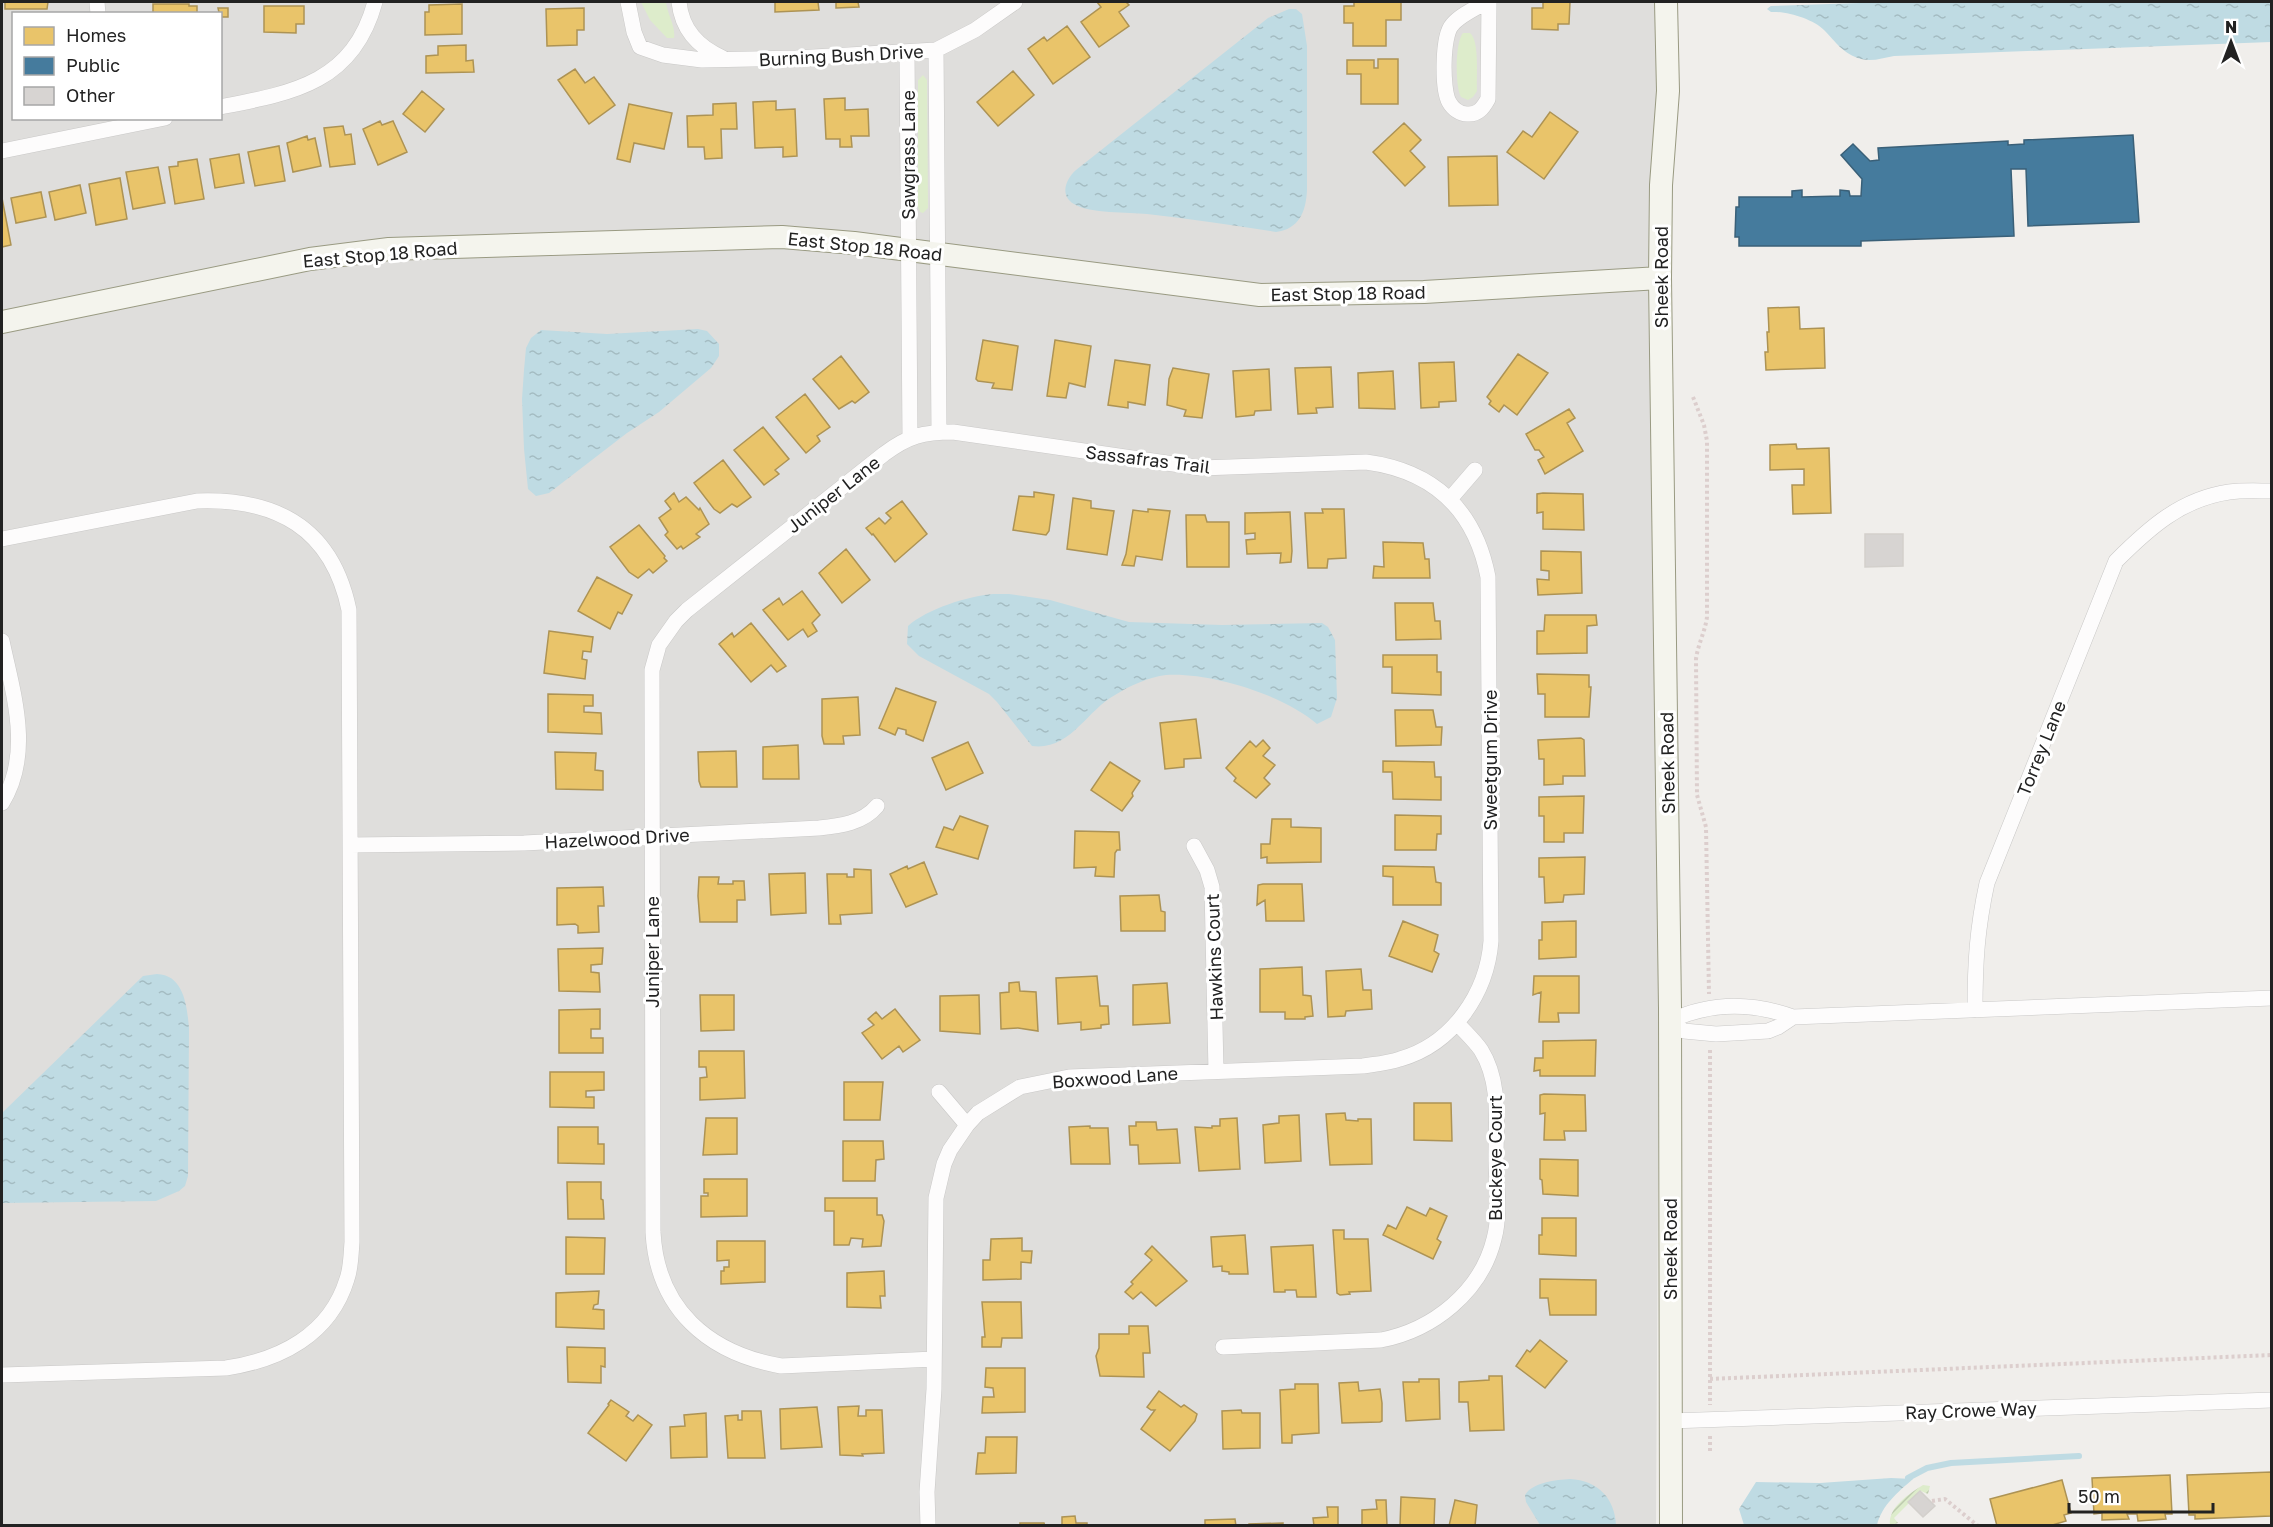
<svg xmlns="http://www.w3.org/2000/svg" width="2273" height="1527" font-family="'Golos Text',sans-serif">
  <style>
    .residential { fill: #dfdedc; fill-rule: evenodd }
    .grass { fill: #ddeccb }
    .garden { fill: url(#garden-furrows) }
    .water { fill: url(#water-ripples) }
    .homes { fill: #e9c46a; stroke: #ad9354; stroke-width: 1.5 }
    .public { fill: #457b9d; stroke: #3a6078; stroke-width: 1.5 }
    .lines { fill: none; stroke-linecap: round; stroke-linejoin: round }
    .stream { stroke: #bfdbe3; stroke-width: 6 }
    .building { fill: #d7d4d2; stroke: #d3d0cc; stroke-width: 1.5 }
    .street-casing { stroke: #c9c8c7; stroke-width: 16 }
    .secondary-casing { stroke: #999a82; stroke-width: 24 }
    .path { stroke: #dccecd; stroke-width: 4; stroke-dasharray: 3 3; stroke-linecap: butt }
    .street { stroke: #fdfcfc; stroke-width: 15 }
    .secondary { stroke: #f4f4ed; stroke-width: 22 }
    .labels { text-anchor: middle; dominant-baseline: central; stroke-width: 6; stroke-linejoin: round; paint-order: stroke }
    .street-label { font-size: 18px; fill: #222; stroke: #fff }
  </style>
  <defs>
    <pattern id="garden-furrows" width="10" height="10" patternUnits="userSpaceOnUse" patternTransform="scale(1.5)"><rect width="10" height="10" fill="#ddeccb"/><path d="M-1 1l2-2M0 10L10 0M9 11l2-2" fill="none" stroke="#bdcaae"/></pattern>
    <pattern id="water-ripples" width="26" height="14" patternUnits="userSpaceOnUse" patternTransform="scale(1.5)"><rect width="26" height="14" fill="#bfdbe3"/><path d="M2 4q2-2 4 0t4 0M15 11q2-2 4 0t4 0" fill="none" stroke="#a4bcc2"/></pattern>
  </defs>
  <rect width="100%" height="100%" fill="#f0eeeb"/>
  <path class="residential" d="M2 2H1665L1656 1525 2 1526ZM14 14H220V118H14Z"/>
  <path class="grass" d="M641 2H666C667 13 676 27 674 38H667L650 20Z
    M1463 33H1470C1480 41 1476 77 1477 91L1473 97 1468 100 1461 97C1455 87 1455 42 1463 33Z
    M923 75 927 80 928 208 923 213 920 212 918 207V80Z"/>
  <path class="garden" d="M1923 1485 1930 1486 1928 1494 1921 1491 1894 1518 1898 1523 1890 1525C1888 1507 1909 1494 1923 1485Z"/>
  <path class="water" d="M1889 2H2271V42L1894 56C1883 58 1872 62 1861 59 1843 54 1836 42 1824 30 1813 19 1786 11 1771 12L1767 9 1771 6Z
    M1289 9H1296L1302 14 1307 46V190C1306 212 1299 229 1276 232 1233 225 1190 219 1147 214 1128 212 1090 214 1074 204 1059 195 1066 179 1076 170L1268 18Z
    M698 329 707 331 719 344V356L711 368 659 412 627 433 549 493 536 496 528 489 524 449 522 399 524 370 526 348 531 338 541 330 607 334Z
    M993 594H1009L1050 600 1129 622 1222 625 1322 623 1328 627 1335 640 1337 698 1331 717 1317 724C1284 695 1210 672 1166 675 1149 677 1129 686 1115 695 1086 711 1070 751 1032 746L997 702 989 694 919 656 907 644 908 626C927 609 968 596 993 594Z
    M157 974C184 975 187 1006 189 1028L188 1176 185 1186 179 1191 156 1201 2 1203V1113L143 976Z
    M1891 1478 1913 1479C1898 1492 1882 1505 1877 1525H1744L1739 1509 1756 1482 1820 1483Z
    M1570 1479C1598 1480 1615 1499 1616 1525H1540L1526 1502 1525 1495C1533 1482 1556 1480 1570 1479Z"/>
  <path class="homes" d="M5 2H48L47 9H5Z
    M775 2H818L819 10 775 12Z
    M836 2H858L859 7 836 8Z
    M1097 2H1126L1129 5 1119 12 1129 26 1099 47 1081 22 1101 7Z
    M1354 2H1401V20H1386V46H1353V23H1344V6H1354Z
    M1543 2H1570L1569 24H1558V30L1532 29V8H1543Z
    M153 4H189V6H197V14H153Z
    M462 4V34L425 35V12H429V5Z
    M264 6H304V24H296V33L264 32Z
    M218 8H228V17H220Z
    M584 8V30H577V45L547 46 546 9Z
    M1067 26 1090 57 1053 84 1028 49 1044 37 1047 41Z
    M466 45V61L473 60 474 72 426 73V56L438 55V46Z
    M1378 59H1398V104H1361V74H1347V60H1374V68H1378Z
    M575 69 585 83 594 77 615 105 589 124 558 80Z
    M1013 71 1034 95 998 126 977 102Z
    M422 91 444 109 425 132 403 114Z
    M845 98V110L868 109 869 136H851L852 147H840V139H826L824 99Z
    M776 101V110L795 109 797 156 783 157V147L755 148 753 102Z
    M736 103 737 129H721L722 158 705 159 704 147H688L687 116 713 115V104Z
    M629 104 672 113 664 149 634 143 630 162 617 159Z
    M1550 112 1578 132 1544 179 1507 152 1523 131 1532 137Z
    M380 121 382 125 393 121 407 152 378 165 363 129Z
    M1404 123 1421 140 1410 151 1425 167 1405 186 1373 152Z
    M343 126 345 135 351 134 355 164 330 167 324 128Z
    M307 136 308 140 315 138 321 166 293 172 287 143Z
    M279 146 285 181 255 186 248 152Z
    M239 154 244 183 215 188 210 159Z
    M1497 156 1498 205 1449 206 1448 157Z
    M197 159 204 199 175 204 169 167 178 166V162Z
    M158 167 165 203 133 209 126 172Z
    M120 178 127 219 96 225 89 184Z
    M80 185 86 213 55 220 49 192Z
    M41 192 46 217 16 223 11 198Z
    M2 198 11 245 2 247Z
    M1799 307 1800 329 1824 328 1825 368 1766 370 1765 352H1768L1767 332H1769L1768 308Z
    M983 340 1018 346 1012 390 992 388 994 383 978 381 976 379Z
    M1055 340 1091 346 1085 387 1069 383 1066 398 1047 396Z
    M1518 354 1548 373 1517 415 1504 405 1499 412 1489 404 1491 401 1487 397Z
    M841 356 869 392 855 403 852 401 839 409 813 379Z
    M1115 360 1150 365 1145 405 1128 402V408L1108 405Z
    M1454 362 1456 401 1439 402V407L1421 408 1419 363Z
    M1331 367 1333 407 1316 408 1317 413 1298 414 1295 368Z
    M1173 368 1209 374 1202 418 1184 416 1186 410 1167 405 1169 379Z
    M1269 369 1271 410 1255 411 1254 415 1236 417 1233 371Z
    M1393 371 1395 409 1359 408 1358 373Z
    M805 394 830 427 817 436 820 441 806 453 776 417Z
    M1569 409 1575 418 1567 423 1583 451 1545 474 1538 460 1544 457 1539 450H1535L1526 434Z
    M763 427 789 459 775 470 779 474 764 485 734 450Z
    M1796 444 1797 449 1829 448 1831 513 1793 514 1792 485H1804V469L1770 470V445Z
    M723 460 751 497 737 507 732 504 720 513 714 509 694 483Z
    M1034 492 1054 495 1049 531 1046 535 1013 530 1019 496 1034 497Z
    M674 493 679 502 686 497 699 510 700 508 709 524 696 534 700 537 683 549 681 546 677 549 665 535 668 532 659 518 671 509 665 501Z
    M1543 493 1583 494 1584 530 1543 529V512L1537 513V494Z
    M1073 498 1091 501V508L1114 511 1107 555 1067 549Z
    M902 501 927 534 895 562 873 534 872 535 866 528 879 518 885 524 891 518 886 513Z
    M1148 509 1170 511 1162 560 1136 556 1134 566 1122 565 1126 554 1133 510 1148 512Z
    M1322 509H1344L1346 558 1328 559 1327 568H1308L1305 513H1323Z
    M1290 512 1292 551 1291 562 1280 563 1281 553 1247 554 1246 540 1255 539V533L1245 534V513Z
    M1186 515H1205L1207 522H1229V567H1187Z
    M639 525 665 556 664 558 667 561 653 573 649 569 638 578 629 572 610 547Z
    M1383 542 1423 543 1425 559H1429L1430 578H1373L1374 566 1384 567Z
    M846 549 870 580 842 603 819 573Z
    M1541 551 1581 552 1582 593 1538 595 1537 579 1549 580V571L1541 570Z
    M597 577 632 595 622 614 618 612 610 629 578 611Z
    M802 591 820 615 812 623 817 631 808 637 803 629 788 640 763 610 779 598 783 605Z
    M1395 603H1433L1435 621H1440L1441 639 1396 640Z
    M1545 615H1596L1597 625 1587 626V653L1537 654V631H1544Z
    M751 623 786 666 777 672 771 665 751 682 719 644 732 633 734 637Z
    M549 631 593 637 591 652 583 651 582 659 587 660 585 679 544 673Z
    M1383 655H1437V672H1441V695L1392 693V667H1383Z
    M1537 674 1589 675V687H1591L1589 717H1545V694H1538Z
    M896 688 936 702 923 741 906 734V730L898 728 895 735 879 728Z
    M548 694 593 695V706H584V712L601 713 602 734 548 732Z
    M858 697 860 735 843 736 844 744H824L822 736V699Z
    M1395 710H1433L1436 727H1442L1441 745 1396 746Z
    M1196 719 1201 758 1184 759V767L1165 769 1160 723Z
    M1581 738 1584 740 1585 776H1563V784L1544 785V759H1539L1538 740Z
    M1263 740 1270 748 1263 756 1275 765 1264 778 1270 784 1256 798 1234 781 1236 778 1226 768 1250 741 1256 747Z
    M968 742 983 773 946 790 932 758Z
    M798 745 799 779H763V747Z
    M736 751 737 787H701L699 781 698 752Z
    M555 752 596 753 595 770 603 771V790L556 789Z
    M1383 761 1434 762 1435 777H1441V800L1393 799 1392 772H1383Z
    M1110 762 1140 781 1132 793 1133 796 1122 811 1091 790Z
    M1584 796 1583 833H1564V842H1544V816H1539V797Z
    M1395 815 1441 816V834H1437L1436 850H1395Z
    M960 816 988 826 978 859 936 847 944 827 953 830Z
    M1272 819H1291V827L1321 828V862L1267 863V857L1261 858V844H1270Z
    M1075 831 1119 832 1120 850H1117L1115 853 1114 877 1095 876 1096 867 1074 868Z
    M1585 857 1584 894 1564 895 1563 902 1545 903 1544 877H1539V858Z
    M924 862 937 894 906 907 890 874 907 866 908 869Z
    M1383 866 1434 867 1436 882 1441 883V905H1393V877L1383 876Z
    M854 869 871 870 872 913 840 915 841 924H829L827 874H847V877H854Z
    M805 873 806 913 771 915 769 874Z
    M699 877H719L718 884H733V881H744L745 900H737V922H700L698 896Z
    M1263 884H1302L1304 921H1266L1265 900 1257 905 1258 885Z
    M603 887 604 906H598L599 932 578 933V926L575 924 557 925V888Z
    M1159 895 1161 911 1165 912V931H1121L1120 896Z
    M1403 921 1438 935 1434 951 1439 954 1432 972 1389 956Z
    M1576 921V957L1539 959V940H1542V922Z
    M603 948 602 964 591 965V972L599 973 600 992 559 991 558 949Z
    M1302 967 1303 995 1311 996 1313 1016 1305 1017V1019H1285V1012H1260V969Z
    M1361 969 1363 990H1371L1372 1009 1346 1011 1345 1016 1328 1017 1326 971Z
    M1097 976 1100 1006H1108L1109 1024 1101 1025V1028L1081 1030V1022L1058 1024 1056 978Z
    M1534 976H1579V1013H1558L1559 1022H1539L1541 992 1533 995Z
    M1019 982 1020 991 1036 992 1038 1031 1018 1028 1001 1029 1000 993 1009 992V983Z
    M1167 983 1170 1023 1133 1025V985Z
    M700 995H734V1030L701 1031Z
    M979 995 980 1034 940 1031V996Z
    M600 1009V1029H591V1038H603V1053H559V1010Z
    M895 1009 920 1040 903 1052 899 1046 882 1059 862 1033 874 1025 868 1019 876 1012 882 1019Z
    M1596 1040 1595 1076H1540V1070L1534 1071 1535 1058H1543V1041Z
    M699 1051H744L745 1098 700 1100V1078L707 1077 706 1067H699Z
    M550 1072H604V1090L586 1091V1097H594V1108L550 1107Z
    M844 1082H883L880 1120H844Z
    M1544 1094 1585 1095 1586 1131H1564L1565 1140H1544L1545 1113 1540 1114V1095Z
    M1414 1103H1451L1452 1141 1414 1140Z
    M1345 1113 1346 1120 1358 1121V1119H1371L1372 1164 1330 1165 1326 1114Z
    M1299 1115 1301 1161 1265 1163 1263 1125 1279 1123V1116Z
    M706 1118H737V1154L703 1155Z
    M1237 1118 1240 1169 1199 1171 1195 1127 1212 1128V1126H1220V1119Z
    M1136 1122H1156L1157 1130 1177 1129 1180 1163 1139 1164 1138 1145H1130L1129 1126H1136Z
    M1090 1126V1128H1108L1110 1164H1071L1069 1127Z
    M558 1127H598V1144H604V1164L558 1163Z
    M843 1141H883L884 1159 876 1160 875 1181H843Z
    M1540 1159 1578 1160V1196L1543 1194 1542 1180 1540 1179Z
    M704 1179H747V1216L701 1217V1196H708V1193H704Z
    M567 1182H601V1199L603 1200 604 1219H568Z
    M825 1198H877V1215H882L884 1221 881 1246 862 1247 863 1239 851 1238 849 1245H834V1211H825Z
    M1407 1207 1426 1216 1430 1208 1447 1216 1437 1239 1441 1242 1433 1259 1383 1235 1388 1225 1396 1229Z
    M1542 1218H1576V1256L1539 1254V1235H1542Z
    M1333 1230H1344V1239H1368L1371 1291 1349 1292 1350 1294 1340 1295 1337 1293Z
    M1245 1235 1248 1274H1229V1272L1222 1271V1266L1213 1267 1211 1237Z
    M566 1237 605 1238 604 1274H566Z
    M1022 1238V1251H1032L1031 1263 1021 1262V1279L983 1280V1260H990L991 1239Z
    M717 1241H765V1282L721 1284V1271H724V1267H729V1260L717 1261Z
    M1313 1245 1316 1297H1297L1296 1290H1285V1292H1274L1271 1247Z
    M1152 1246 1187 1281 1156 1306 1141 1292 1133 1299 1125 1292 1133 1284 1131 1282 1152 1260 1145 1254Z
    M884 1271 885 1296H880L881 1308 847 1307V1273Z
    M1540 1279 1596 1280V1315H1550L1548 1298H1540Z
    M599 1291 598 1304 594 1305 593 1309 604 1310V1329L556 1327V1293Z
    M982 1302H1021L1022 1338H1002L1001 1347H982V1337H985Z
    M1129 1326H1148L1150 1353H1143L1144 1377 1100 1376 1096 1356 1099 1348V1334H1129Z
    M1540 1340 1567 1361 1545 1388 1516 1366 1527 1350 1530 1352Z
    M567 1347 605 1348V1367L601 1366V1383L568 1382Z
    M986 1368H1025V1412L982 1413 983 1397H994L993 1388 985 1387Z
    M1489 1376H1502L1504 1430 1470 1431 1468 1402H1459V1382L1489 1380Z
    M1419 1379H1439L1440 1419 1406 1421 1403 1382H1419Z
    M1358 1382 1359 1391 1380 1389 1382 1403V1421L1380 1422 1342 1423 1339 1383Z
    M1295 1384H1318L1319 1433 1292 1435V1443H1282L1280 1390 1295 1389Z
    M1159 1391 1181 1407 1184 1405 1197 1414 1195 1421 1170 1451 1141 1429 1155 1410H1151L1147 1407Z
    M611 1400 629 1412 626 1416 633 1421 638 1415 652 1425 626 1461 588 1433 609 1405 608 1404Z
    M859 1406 858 1416H866V1410H882L884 1453 862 1454 863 1456 840 1455 838 1407Z
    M817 1407 822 1447 781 1449 780 1409Z
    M1241 1410 1242 1413H1260V1448L1223 1449 1222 1411Z
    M742 1411H761L765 1458H728L725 1416 738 1415V1420H742Z
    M706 1413 707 1457 671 1458 670 1427 685 1426 684 1415Z
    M986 1437H1017L1016 1473 976 1474 978 1453H985Z
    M2272 1472 2271 1516 2195 1519V1515H2189L2187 1475Z
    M2170 1475 2172 1514H2165L2166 1519 2138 1521 2137 1514H2127L2129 1519 2102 1520V1513L2094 1514 2092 1478Z
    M2062 1480 2071 1513 2064 1515 2066 1521 2049 1526H1997L1990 1499Z
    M1401 1497 1435 1499 1434 1526H1400Z
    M1376 1500H1386L1387 1526H1362V1510L1377 1509Z
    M1455 1500 1477 1505 1475 1526H1449Z
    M1327 1507H1338V1526H1314L1313 1518 1328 1517Z
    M1075 1516 1076 1523H1087V1526H1062V1517Z
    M1235 1519 1236 1526H1205V1520Z
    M1020 1523H1044L1045 1526H1020Z
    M1283 1523V1526H1249V1524Z"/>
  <path class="public" d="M2133 135 2139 222 2028 226 2026 169H2011L2014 236 1861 241V246H1739V237H1735L1736 207H1739V197H1792V191L1802 190V197L1840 196V190L1849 191 1850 196H1861L1862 179 1841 155 1853 144 1870 161 1879 160 1878 148 2008 141V145L2024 144V140Z"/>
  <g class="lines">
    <path class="stream" d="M1908 1478 1927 1468 1951 1463 2079 1456"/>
  </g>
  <path class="building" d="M1865 534H1903V566L1865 567Z
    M1920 1491 1935 1506 1923 1517 1908 1502Z"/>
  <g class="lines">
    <g class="street-casing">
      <path id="street" d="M97 2 98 14
        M628 2 634 32 640 47 663 55 702 60 796 58 936 50 975 30 1015 2
        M679 2C682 30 698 47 723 58
        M1487 2C1476 8 1460 15 1452 25 1442 36 1442 89 1449 102 1453 109 1460 114 1467 114 1478 115 1483 108 1488 99L1489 2
        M936 50 939 432
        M907 53 910 438
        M220 107C293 93 353 83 375 2
        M2 151 165 118
        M1450 499 1475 470
        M2 539 197 501C276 498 332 528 349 610L352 1242C351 1254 351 1268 347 1279 330 1335 280 1360 226 1368L2 1375
        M2 641C13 693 33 753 2 803
        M350 845 524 843 819 828C840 826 863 823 877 806
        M1194 846 1207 870 1212 887 1216 1071
        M1975 1010C1975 963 1977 929 1987 883L2116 561C2149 528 2181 499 2229 492 2243 490 2258 491 2272 491
        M1793 1017 1778 1027 1768 1031 1716 1034 1684 1031 1670 1021C1710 1002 1751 1002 1793 1017L2272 998
        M939 1092 967 1125
        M1223 1347 1381 1340C1433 1330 1481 1292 1494 1239 1501 1214 1496 1183 1496 1157 1496 1121 1501 1082 1481 1050 1474 1040 1465 1032 1457 1023
        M1670 1421 2272 1400
        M928 1526 927 1492 934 1389 936 1198 944 1164 950 1150 967 1125 978 1113 1020 1087 1069 1077 1363 1066C1376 1064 1388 1063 1400 1059 1453 1044 1487 993 1491 941L1488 577C1475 510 1434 471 1366 462L1201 468 953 432C923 432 908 436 884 454L687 610 676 621 659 645 652 670 653 1232C657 1309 708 1353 781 1366L934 1359"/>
    </g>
    <g class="secondary-casing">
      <path id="secondary" d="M1666 2 1668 91 1661 185 1660 278 1670 1008 1671 1526
        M2 322 310 259 389 249 782 237 854 243 1260 295 1424 292 1660 278"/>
    </g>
    <path class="path" d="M1693 397 1704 425 1707 441V617C1705 632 1698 644 1696 659L1697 795 1706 827 1709 994
      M1710 1050V1405
      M1710 1379 2272 1355
      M1710 1451V1434
      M1932 1501 1945 1499 1978 1526"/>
    <use href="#street" class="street"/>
    <use href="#secondary" class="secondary"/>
  </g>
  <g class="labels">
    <g class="street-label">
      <text transform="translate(841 55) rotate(-3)">Burning Bush Drive</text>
      <text transform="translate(908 155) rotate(-90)">Sawgrass Lane</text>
      <text transform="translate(865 246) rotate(6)">East Stop 18 Road</text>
      <text transform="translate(380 254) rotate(-5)">East Stop 18 Road</text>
      <text transform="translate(1661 277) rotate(-90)">Sheek Road</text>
      <text transform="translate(1348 293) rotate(-1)">East Stop 18 Road</text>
      <text transform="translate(1148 459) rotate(7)">Sassafras Trail</text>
      <text transform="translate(833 494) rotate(-38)">Juniper Lane</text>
      <text transform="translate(2041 748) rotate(-68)">Torrey Lane</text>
      <text transform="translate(1490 760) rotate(-90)">Sweetgum Drive</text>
      <text transform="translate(1667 763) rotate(-91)">Sheek Road</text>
      <text transform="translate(617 838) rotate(-3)">Hazelwood Drive</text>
      <text transform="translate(652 952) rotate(-90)">Juniper Lane</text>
      <text transform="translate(1214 957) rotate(-92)">Hawkins Court</text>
      <text transform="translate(1115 1077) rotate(-4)">Boxwood Lane</text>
      <text transform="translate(1495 1158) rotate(-90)">Buckeye Court</text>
      <text transform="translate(1670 1249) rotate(-90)">Sheek Road</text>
      <text transform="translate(1971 1410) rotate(-2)">Ray Crowe Way</text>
    </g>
  </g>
  <rect width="2273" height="1527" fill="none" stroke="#222222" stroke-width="6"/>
  <rect x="12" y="12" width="210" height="108" fill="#ffffff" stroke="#a7a7a7" stroke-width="1.5"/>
  <rect x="24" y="27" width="30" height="18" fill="#e9c46a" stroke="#a7a7a7" stroke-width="1.5"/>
  <text x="66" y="42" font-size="18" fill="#222222">Homes</text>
  <rect x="24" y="57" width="30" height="18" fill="#457b9d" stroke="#a7a7a7" stroke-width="1.5"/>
  <text x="66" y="72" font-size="18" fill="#222222">Public</text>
  <rect x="24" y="87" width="30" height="18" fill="#d7d4d2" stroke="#a7a7a7" stroke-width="1.5"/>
  <text x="66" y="102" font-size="18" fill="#222222">Other</text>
  <g transform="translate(2231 42)" stroke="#ffffff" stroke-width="4.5" paint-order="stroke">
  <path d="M0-4.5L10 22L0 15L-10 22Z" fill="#222222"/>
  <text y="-9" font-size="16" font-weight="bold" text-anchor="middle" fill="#222222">N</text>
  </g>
  <path d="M2069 1503v9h144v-9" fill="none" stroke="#222222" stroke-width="3"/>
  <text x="2078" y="1503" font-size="18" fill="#222222" stroke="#ffffff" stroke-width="4.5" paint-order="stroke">50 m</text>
</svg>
